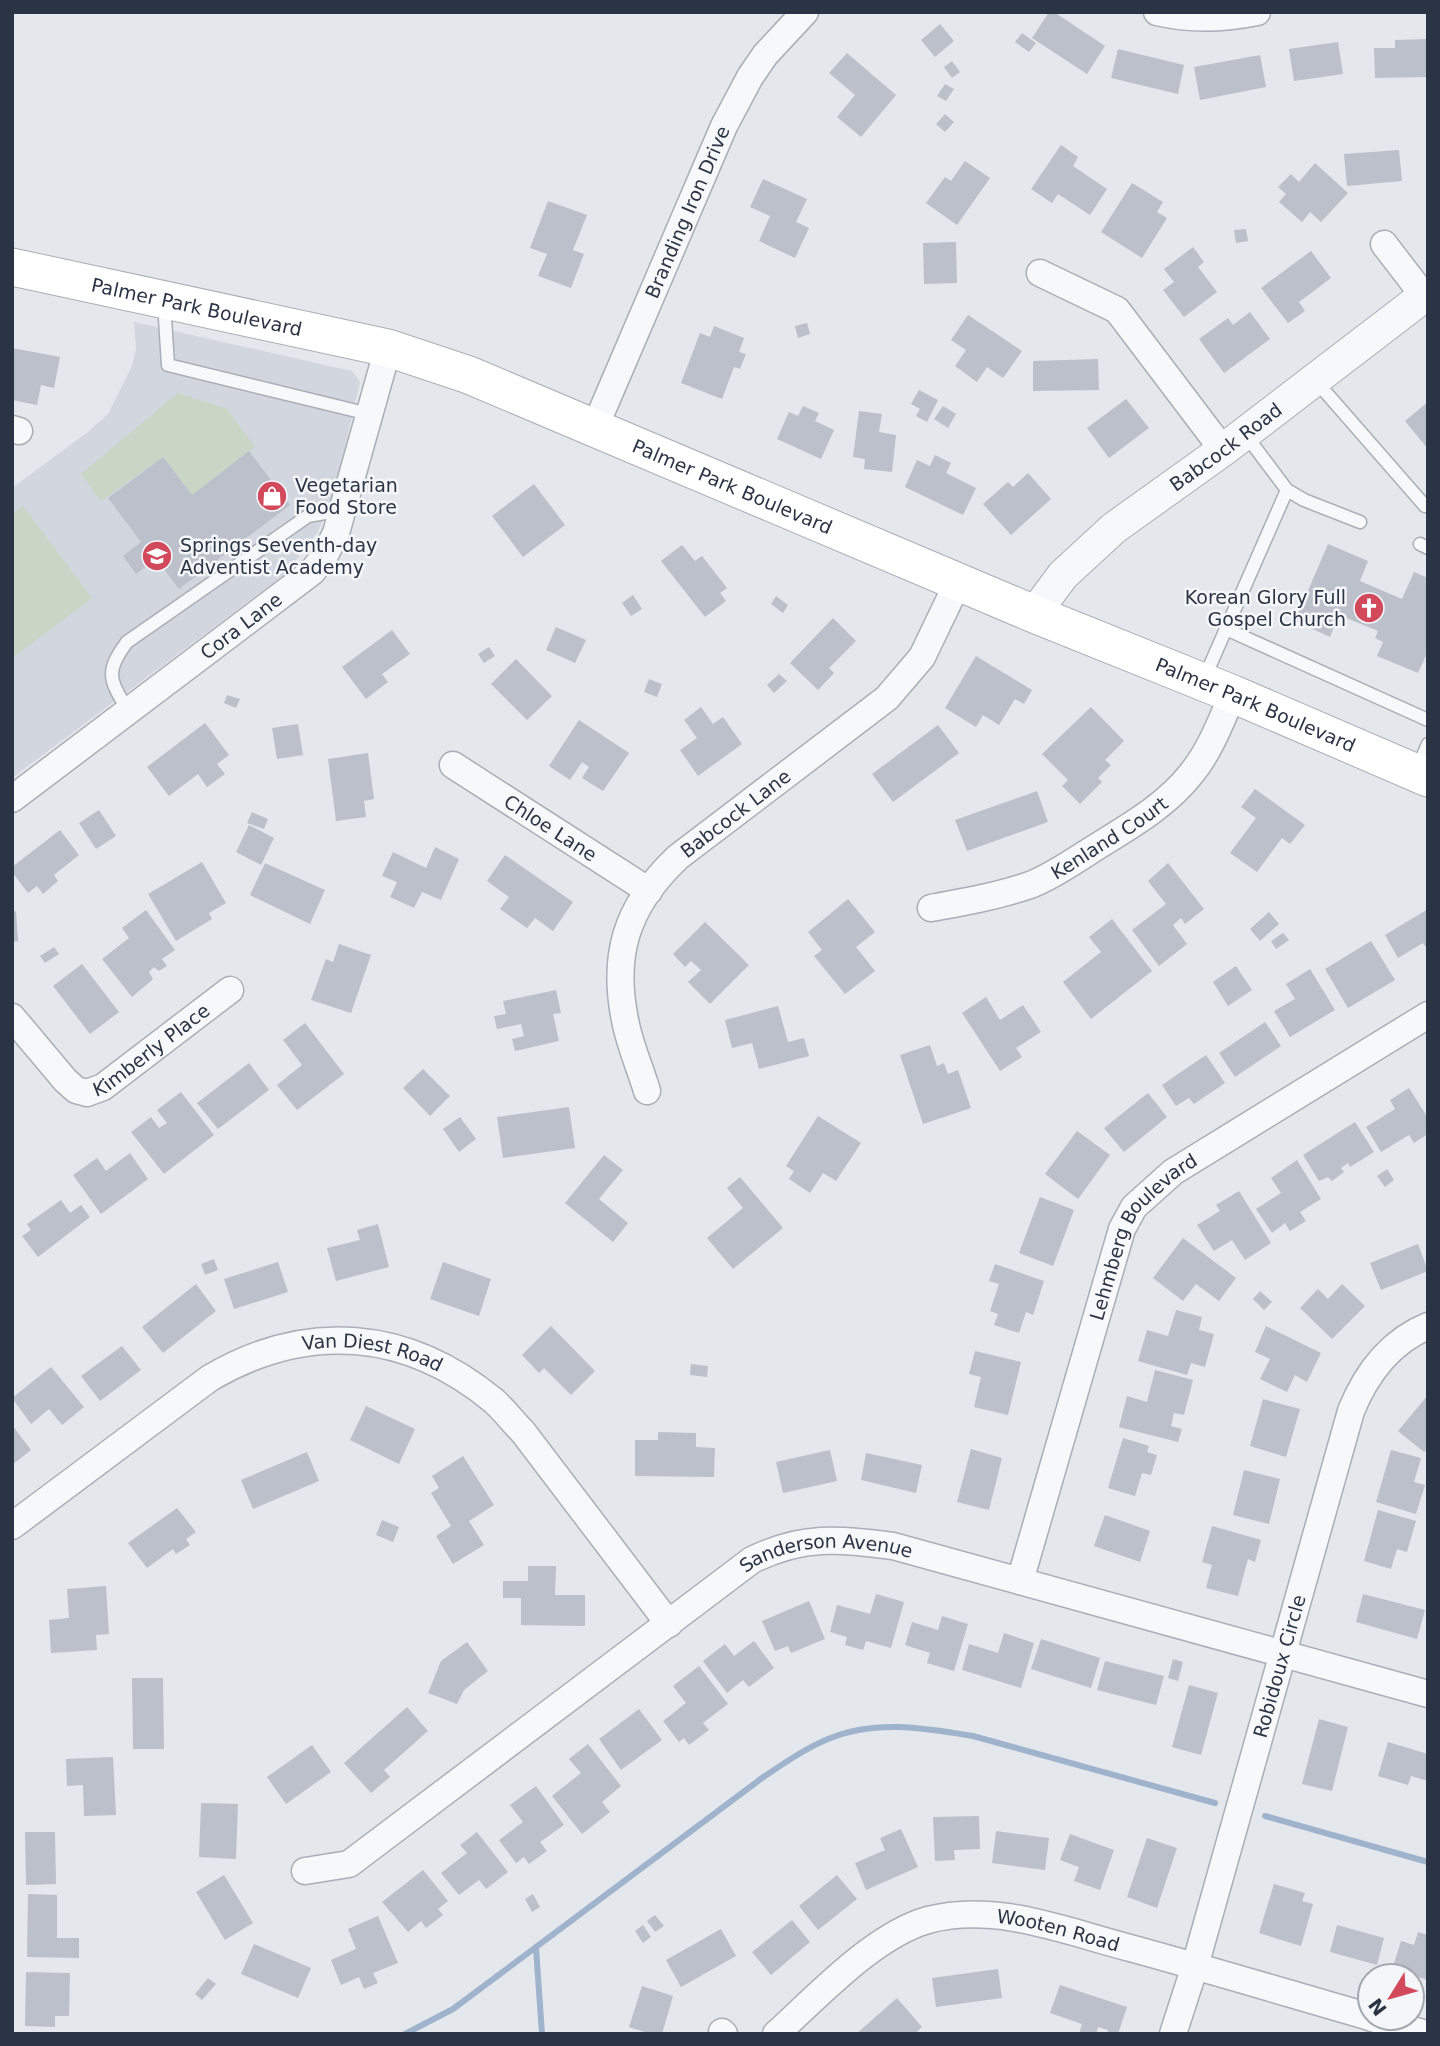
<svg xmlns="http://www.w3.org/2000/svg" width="1440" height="2046" font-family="'DejaVu Sans',sans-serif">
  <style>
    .built { fill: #d2d6de }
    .green { fill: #c9d6c5 }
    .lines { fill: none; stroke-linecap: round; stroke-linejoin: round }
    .stream { stroke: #9fb4cc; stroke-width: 6 }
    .building { fill: #bbc0ca }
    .service-casing { stroke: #a9aeb7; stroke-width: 15 }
    .minor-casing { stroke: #a9aeb7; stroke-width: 29 }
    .tertiary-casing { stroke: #a9aeb7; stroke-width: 34 }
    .secondary-casing { stroke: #a9aeb7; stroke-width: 39 }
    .service { stroke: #f7f8fa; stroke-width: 12 }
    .minor { stroke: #f7f8fa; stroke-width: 26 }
    .tertiary { stroke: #f7f8fa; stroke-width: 32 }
    .secondary { stroke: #fff; stroke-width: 37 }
    .labels { text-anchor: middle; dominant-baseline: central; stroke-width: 5; stroke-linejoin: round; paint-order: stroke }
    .street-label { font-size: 19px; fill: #2b3445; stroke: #f4f6f9 }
    .poi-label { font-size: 19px; fill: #2b3445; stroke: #f4f6f9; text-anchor: start }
  </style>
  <rect width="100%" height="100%" fill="#e4e7ec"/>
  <path class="built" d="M134 322 352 371 360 382 335 490 318 532 285 574 12 778V488L88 432 108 414 132 366 136 349Z"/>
  <path class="green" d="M178 393 227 409 255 447 192 495 163 457 101 501 81 474Z
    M23 506 92 598 12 658V514Z"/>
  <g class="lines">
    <path class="stream" d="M1265 1816 1428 1862
      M536 1948 542 2034
      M405 2034 453 2009 762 1778C783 1764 804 1749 828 1739 875 1719 925 1728 973 1736L1215 1803"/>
  </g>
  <path class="building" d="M1049 12H1054L1105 46 1087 74 1032 38Z
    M940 24 954 41 935 57 921 40Z
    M1022 33 1036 43 1029 52 1015 42Z
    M1427 39 1428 77 1375 78 1374 48H1395V40Z
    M1338 42 1343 74 1294 81 1289 49Z
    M1118 49 1184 65 1178 94 1111 78Z
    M847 53 896 95 861 137 837 117 855 95 829 73Z
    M1260 55 1266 87 1200 100 1194 67Z
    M952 61 960 72 952 78 944 67Z
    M945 84 954 89 946 101 937 96Z
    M945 114 954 122 945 132 936 124Z
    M1061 145 1078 157 1073 166 1107 189 1090 215 1058 194 1052 203 1031 189Z
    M1399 150 1402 181 1347 186 1344 154Z
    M965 161 990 178 957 225 926 203 945 177 951 181Z
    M1315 163 1348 193 1321 222 1310 212 1302 222 1279 202 1286 194 1278 187 1291 174 1299 182Z
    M763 179 807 199 796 222 809 228 795 258 759 241 770 216 750 207Z
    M1132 183 1163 202 1157 212 1167 218 1142 258 1101 232Z
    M548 201 587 215 573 250 584 254 571 288 538 276 547 254 530 248Z
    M1246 229 1248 241 1236 243 1234 230Z
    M956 242 957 283 924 284 923 243Z
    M1193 247 1204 262 1198 267 1217 292 1184 317 1163 290 1174 282 1164 269Z
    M1311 251 1331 278 1299 302 1305 311 1288 323 1261 288Z
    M1250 312 1270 339 1224 373 1199 339 1228 318 1233 325Z
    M968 315 1022 351 1003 378 987 367 977 382 955 366 966 350 951 340Z
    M807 323 810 334 798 338 795 326Z
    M714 326 744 338 739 352 746 354 740 369 734 367 722 399 681 383 700 333 710 337Z
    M12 348 60 357 54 388 41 385 37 405 12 400Z
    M1098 359 1099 390 1033 391V361Z
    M919 390 938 400 927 422 916 416 920 409 911 404Z
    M1126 399 1149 428 1109 458 1087 428Z
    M1428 402V449L1405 421Z
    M803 406 819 413 815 421 834 430 821 459 777 439 789 412 798 416Z
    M943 406 956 414 948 428 934 419Z
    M859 411 882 414 879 432 896 435 892 472 864 469 865 459 853 457Z
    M249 451 290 505 179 589 156 559 136 574 123 556 141 542 108 498 163 457 192 495Z
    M935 455 951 463 946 473 976 488 963 515 905 487 917 460 930 466Z
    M1028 473 1051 499 1011 535 983 504 1008 482 1013 487Z
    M534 484 565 525 523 557 492 516Z
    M1328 544 1368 561 1360 581 1402 599 1414 572 1428 578V651L1418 673 1377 656 1383 642 1375 638 1378 631 1339 615 1330 637 1295 621Z
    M682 545 695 561 702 556 727 588 720 593 726 601 705 617 661 561Z
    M633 595 642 609 631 616 622 603Z
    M776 596 788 605 783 613 771 604Z
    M833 618 856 641 829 668 834 673 818 690 790 663Z
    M556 627 586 640 575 663 546 650Z
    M392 630 410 654 382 674 388 682 366 699 342 667Z
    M489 647 495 656 484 663 478 654Z
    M976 656 1032 690 1024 704 1015 699 999 725 983 715 976 727 945 708Z
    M516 659 552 696 527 720 491 684Z
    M779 674 787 681 774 693 767 685Z
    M649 679 662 684 657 697 644 692Z
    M227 695 240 699 236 708 224 703Z
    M701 707 713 724 723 717 742 744 698 776 680 750 697 738 684 720Z
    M1091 707 1124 741 1105 760 1111 765 1098 778 1102 782 1080 804 1062 786 1068 780 1042 754Z
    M579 720 629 753 603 791 582 778 589 767 582 762 570 780 549 766Z
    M205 723 229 755 217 764 225 774 207 787 198 774 169 796 147 767Z
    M298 724 303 755 277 759 272 728Z
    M938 725 959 753 893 802 872 774Z
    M368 753 374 799 364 801 366 817 336 821 328 759Z
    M1255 789 1305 825 1290 844 1282 838 1257 872 1230 853 1256 818 1241 807Z
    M1037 791 1048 822 967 851 955 820Z
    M99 810 116 836 96 849 79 823Z
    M252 812 268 819 264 829 247 823Z
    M249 825 274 838 261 865 236 852Z
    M60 830 79 855 54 875 58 881 43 894 37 886 28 893 12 872V867Z
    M435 847 459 859 441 900 422 892 414 908 390 897 397 882 382 876 393 852 426 868Z
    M505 855 573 902 553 931 535 918 527 928 500 909 509 897 487 881Z
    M202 862 226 903 209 913 212 919 176 941 148 894Z
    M265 863 325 890 310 924 250 895Z
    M1168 863 1204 909 1185 924 1181 918 1173 925 1187 944 1159 966 1132 930 1166 904 1148 881Z
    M848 899 875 932 856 947 875 971 845 994 814 956 822 950 808 932Z
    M1428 909V951L1423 943 1398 958 1385 935Z
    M146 910 175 950 162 959 167 966 159 971 154 967 149 972 153 979 132 997 102 959 129 938 122 928Z
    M16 911 18 941 12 942V912Z
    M1269 912 1279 924 1260 941 1250 929Z
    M1112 919 1152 971 1091 1019 1063 982 1101 952 1089 937Z
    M705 922 749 965 710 1004 688 982 701 970 691 961 685 967 673 954Z
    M1283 933 1289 940 1276 949 1271 941Z
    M1371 941 1395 980 1348 1008 1325 969Z
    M339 944 371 955 351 1013 311 1000 326 959 333 962Z
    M54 947 59 954 45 963 40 956Z
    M82 964 119 1012 90 1034 53 986Z
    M1236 966 1252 990 1228 1006 1213 982Z
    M1310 969 1335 1010 1290 1037 1274 1011 1295 999 1286 984Z
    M556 990 561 1013 553 1014 559 1041 515 1051 512 1039 524 1036 521 1024 497 1029 494 1016 506 1014 503 1001Z
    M986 997 1000 1020 1023 1005 1041 1032 1016 1048 1022 1057 1000 1071 962 1013Z
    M778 1006 788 1042 804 1038 809 1056 759 1069 752 1043 732 1048 725 1020Z
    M1265 1022 1281 1046 1235 1077 1219 1053Z
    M305 1023 344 1074 297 1110 277 1085 302 1065 283 1040Z
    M930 1045 937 1066 944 1063 948 1074 958 1070 971 1108 923 1124 900 1055Z
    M1206 1055 1225 1083 1194 1104 1189 1098 1176 1106 1162 1085Z
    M249 1063 269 1090 218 1129 197 1103Z
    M423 1069 450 1096 430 1116 403 1088Z
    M1409 1088 1428 1118V1134L1414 1143 1409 1135 1381 1152 1366 1127 1395 1109 1390 1100Z
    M181 1092 214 1135 164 1174 131 1132 151 1117 159 1128 167 1123 157 1110Z
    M1148 1093 1167 1117 1124 1152 1104 1128Z
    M569 1107 575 1148 503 1158 497 1117Z
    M818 1116 861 1143 836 1181 823 1173 810 1193 789 1179 794 1171 786 1166Z
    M460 1117 476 1139 459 1152 443 1129Z
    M1355 1122 1374 1152 1350 1167 1348 1163 1341 1168 1344 1172 1332 1181 1328 1177 1319 1181 1303 1155Z
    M1077 1131 1110 1155 1078 1199 1045 1174Z
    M130 1153 148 1179 101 1214 73 1175 97 1158 106 1171Z
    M604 1155 623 1170 599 1199 628 1223 613 1242 565 1203Z
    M1297 1160 1321 1199 1300 1212 1306 1221 1290 1231 1285 1223 1272 1233 1256 1209 1281 1193 1271 1178Z
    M1387 1169 1394 1180 1385 1187 1377 1176Z
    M740 1177 783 1228 733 1269 707 1238 743 1208 727 1188Z
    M1239 1191 1271 1243 1245 1260 1232 1240 1214 1251 1197 1225 1220 1211 1216 1205Z
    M1040 1197 1074 1210 1053 1266 1019 1253Z
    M61 1200 70 1213 81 1205 90 1217 38 1257 22 1236 31 1230 27 1224Z
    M378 1224 389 1267 336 1281 327 1248 360 1240 357 1230Z
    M1183 1238 1236 1278 1219 1301 1196 1284 1183 1301 1153 1278Z
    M1418 1244 1428 1271 1381 1290 1370 1263Z
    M214 1259 218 1270 205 1275 201 1264Z
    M278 1262 288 1292 234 1309 224 1279Z
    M443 1262 491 1279 479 1316 430 1299Z
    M995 1264 1044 1281 1033 1315 1026 1312 1019 1333 994 1325 998 1314 990 1311 999 1284 989 1281Z
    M196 1284 216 1311 163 1353 142 1327Z
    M1342 1284 1365 1306 1332 1339 1300 1308 1318 1289 1328 1299Z
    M1260 1291 1272 1302 1264 1310 1253 1299Z
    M1176 1310 1202 1317 1199 1330 1214 1334 1205 1367 1191 1363 1187 1375 1138 1361 1147 1330 1168 1336Z
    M551 1326 595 1371 571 1395 544 1368 539 1373 522 1355Z
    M1266 1326 1321 1353 1307 1382 1295 1375 1287 1392 1260 1379 1270 1359 1255 1352Z
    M122 1346 141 1370 100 1401 81 1376Z
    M975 1351 1021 1362 1008 1415 974 1407 981 1377 969 1374Z
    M691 1364 708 1366 707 1377 690 1375Z
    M51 1367 84 1407 62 1425 49 1409 31 1424 12 1398Z
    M1155 1370 1193 1380 1184 1415 1174 1413 1171 1426 1182 1429 1178 1442 1119 1427 1127 1396 1147 1402Z
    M1428 1395V1448L1424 1452 1398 1431Z
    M1263 1399 1300 1409 1286 1457 1250 1446Z
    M366 1406 415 1429 399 1464 350 1440Z
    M12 1425 31 1450 12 1465Z
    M658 1432 696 1433V1447L715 1448 714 1477 635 1476V1440H658Z
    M1123 1438 1149 1446 1147 1452 1157 1455 1151 1475 1142 1473 1135 1496 1108 1488Z
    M971 1449 1002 1458 989 1510 957 1502Z
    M830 1450 837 1481 783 1493 776 1462Z
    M1391 1450 1421 1458 1414 1482 1425 1485 1416 1514 1376 1502Z
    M307 1452 319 1481 253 1509 241 1480Z
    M866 1453 922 1465 916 1493 861 1480Z
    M463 1456 494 1505 469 1521 484 1545 453 1564 436 1536 451 1526 431 1493 439 1488 432 1476Z
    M1244 1470 1280 1479 1269 1524 1233 1515Z
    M177 1508 196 1532 186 1539 190 1545 176 1554 173 1549 147 1568 128 1543Z
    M1378 1510 1416 1521 1407 1552 1397 1549 1391 1569 1364 1561Z
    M1105 1515 1150 1531 1140 1562 1094 1546Z
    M382 1520 399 1527 393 1542 376 1535Z
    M1212 1526 1261 1540 1255 1562 1248 1559 1238 1596 1206 1588 1212 1565 1202 1562Z
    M528 1566H556L555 1595H585V1626L521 1625V1598H503V1581H528Z
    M106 1586 109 1634 96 1635 97 1650 51 1653 49 1620 69 1618 67 1589Z
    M876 1594 904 1602 891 1648 866 1641 863 1650 845 1645 847 1637 830 1632 837 1605 870 1614Z
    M1363 1594 1425 1610 1417 1639 1356 1622Z
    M809 1601 825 1639 791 1653 788 1646 775 1651 762 1621Z
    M942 1616 968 1624 954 1671 927 1663 930 1653 905 1645 912 1622 938 1630Z
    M1004 1633 1034 1643 1021 1688 962 1670 969 1644 998 1653Z
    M1041 1639 1100 1658 1091 1688 1031 1669Z
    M754 1641 774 1668 749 1687 743 1680 727 1693 703 1661 725 1644 734 1656Z
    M467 1642 488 1671 464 1690 457 1704 428 1693 441 1661Z
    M1173 1659 1183 1662 1178 1681 1168 1678Z
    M1105 1661 1164 1676 1156 1705 1097 1690Z
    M699 1666 728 1704 703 1723 709 1730 689 1745 684 1738 679 1742 663 1721 686 1703 673 1686Z
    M132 1678H163L164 1749H133Z
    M1189 1685 1218 1693 1201 1755 1172 1747Z
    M407 1707 428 1731 384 1770 390 1777 371 1793 344 1763Z
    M639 1709 662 1740 621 1770 599 1739Z
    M1319 1719 1348 1727 1332 1791 1302 1784Z
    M1388 1742 1428 1754V1781L1411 1776 1408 1785 1378 1776Z
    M588 1744 621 1786 602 1802 610 1812 582 1834 552 1796 581 1773 569 1759Z
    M312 1745 331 1772 286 1804 267 1777Z
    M113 1757 116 1815 84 1816 83 1785 67 1786 66 1759Z
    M536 1786 564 1825 540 1842 547 1851 529 1864 524 1857 516 1863 499 1840 523 1822 510 1805Z
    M201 1803 238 1804 236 1859 199 1857Z
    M979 1816 980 1849 954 1850 955 1860 935 1861 933 1817Z
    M901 1829 918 1867 866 1890 855 1863 885 1850 880 1838Z
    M996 1831 1049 1838 1045 1870 992 1863Z
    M25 1832H55L56 1884 26 1885Z
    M477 1832 508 1872 486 1889 479 1880 459 1895 441 1873 467 1853 460 1845Z
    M1070 1834 1114 1850 1100 1890 1074 1881 1079 1867 1060 1860Z
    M1147 1838 1177 1848 1157 1908 1127 1897Z
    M423 1870 448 1901 438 1909 443 1915 426 1928 421 1921 408 1932 382 1902Z
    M224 1875 253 1923 225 1940 196 1892Z
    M837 1875 857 1899 818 1930 799 1906Z
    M1274 1884 1305 1893 1302 1901 1313 1904 1301 1946 1259 1933Z
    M28 1894 57 1895V1938H79V1958L27 1957Z
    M533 1894 540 1907 532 1912 525 1899Z
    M655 1915 664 1926 655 1932 647 1921Z
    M378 1916 398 1963 373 1973 378 1983 364 1989 359 1977 341 1985 331 1960 356 1949 348 1929Z
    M792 1920 810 1942 771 1975 752 1952Z
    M643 1925 651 1937 643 1943 635 1931Z
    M1337 1925 1384 1938 1377 1965 1330 1952Z
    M721 1929 736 1956 681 1987 666 1960Z
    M1418 1932 1428 1935V1980L1392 1970 1401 1941 1414 1945Z
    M254 1944 311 1968 298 1998 241 1974Z
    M998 1969 1002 1998 936 2007 932 1978Z
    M26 1972 70 1973 69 2016H55V2027L25 2026Z
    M208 1978 216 1984 202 2000 195 1994Z
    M1060 1985 1127 2007 1118 2034H1107L1108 2030 1098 2027 1096 2034H1079L1082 2024 1050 2013Z
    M642 1986 673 1996 662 2034H651L629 2027Z
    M897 1998 922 2027 915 2034H856Z"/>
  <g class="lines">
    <g class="service-casing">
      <path id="service" d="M164 303 168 365 369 414
        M1315 380 1425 506
        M1245 434 1287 490 1304 500 1360 522
        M1420 544 1428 548
        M1226 629 1428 720
        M1204 679 1287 490
        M128 711C110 680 104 673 127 642L308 516 342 510
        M1417 769 1428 744"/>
    </g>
    <g class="minor-casing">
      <g id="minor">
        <path d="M1157 12C1191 20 1223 19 1257 12"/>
        <path d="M1384 244 1424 296"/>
        <path d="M1040 273 1117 310 1223 450"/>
        <path id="s1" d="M595 427 724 126 750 77 765 55 805 12"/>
        <path d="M12 429 19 431"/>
        <path id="s2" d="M453 765 649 891"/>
        <path id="s3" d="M12 799 312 572 325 555 336 533 388 348"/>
        <path id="s4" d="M931 908C964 902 998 896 1030 885 1051 877 1071 863 1090 851 1126 828 1164 808 1191 774 1210 751 1221 721 1233 694"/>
        <path id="s5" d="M12 1017 65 1080 76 1090 87 1093 103 1087 230 990"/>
        <path id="s6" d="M647 1091C641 1071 632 1050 627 1029 610 958 625 907 678 857L887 698 922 657 958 582"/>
        <path id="s7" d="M12 1526 210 1378C307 1321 407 1329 494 1401 504 1410 513 1422 523 1432L669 1624"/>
        <path id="s8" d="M1020 1581 1122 1229 1134 1207 1173 1172 1428 1015"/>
        <path id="s9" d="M305 1871 349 1864 752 1560C803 1535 838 1539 893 1546L1428 1694"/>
        <path d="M1372 2018 1426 2034"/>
        <path d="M722 2032 724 2034"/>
        <path id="s10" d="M776 2034C817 1997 874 1935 928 1920 995 1902 1065 1931 1130 1948 1211 1970 1290 1994 1370 2017"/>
        <path id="s11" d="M1173 2034 1195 1966 1351 1411C1366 1374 1389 1342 1428 1326"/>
      </g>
    </g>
    <g class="tertiary-casing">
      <g id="tertiary">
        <path id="s12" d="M1034 614 1063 575 1114 528 1223 450 1428 293"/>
      </g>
    </g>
    <g class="secondary-casing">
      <g id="secondary">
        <path id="s13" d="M12 267 388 348 469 375 1034 614 1233 694 1428 778"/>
      </g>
    </g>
    <use href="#service" class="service"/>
    <use href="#minor" class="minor"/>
    <use href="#tertiary" class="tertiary"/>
    <use href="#secondary" class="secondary"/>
  </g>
  <defs>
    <g id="shop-disc" transform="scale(1.575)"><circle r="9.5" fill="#d1495b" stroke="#f4f6f9"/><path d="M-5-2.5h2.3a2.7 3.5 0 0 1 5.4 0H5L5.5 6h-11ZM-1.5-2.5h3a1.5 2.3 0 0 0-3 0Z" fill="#fff"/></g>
    <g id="school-disc" transform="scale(1.575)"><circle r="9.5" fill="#d1495b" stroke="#f4f6f9"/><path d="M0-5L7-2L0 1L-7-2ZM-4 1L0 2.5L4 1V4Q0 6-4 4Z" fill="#fff"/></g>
    <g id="church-disc" transform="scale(1.575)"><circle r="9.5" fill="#d1495b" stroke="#f4f6f9"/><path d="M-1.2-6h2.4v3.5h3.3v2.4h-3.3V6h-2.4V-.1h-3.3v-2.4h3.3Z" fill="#fff"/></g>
  </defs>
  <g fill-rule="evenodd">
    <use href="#shop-disc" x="272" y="496"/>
    <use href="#school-disc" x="157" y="556"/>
    <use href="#church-disc" x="1369" y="608"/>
  </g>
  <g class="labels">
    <g class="street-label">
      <text stroke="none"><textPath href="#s1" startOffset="234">Branding Iron Drive</textPath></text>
      <text stroke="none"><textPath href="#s13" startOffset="189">Palmer Park Boulevard</textPath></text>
      <text stroke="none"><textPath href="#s12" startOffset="256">Babcock Road</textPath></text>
      <text stroke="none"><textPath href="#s13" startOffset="756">Palmer Park Boulevard</textPath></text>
      <text stroke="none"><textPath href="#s3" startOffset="287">Cora Lane</textPath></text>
      <text stroke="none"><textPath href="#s13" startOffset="1323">Palmer Park Boulevard</textPath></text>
      <text stroke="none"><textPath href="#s6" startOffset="327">Babcock Lane</textPath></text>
      <text stroke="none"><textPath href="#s2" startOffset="116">Chloe Lane</textPath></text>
      <text stroke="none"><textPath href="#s4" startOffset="194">Kenland Court</textPath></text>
      <text stroke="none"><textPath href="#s5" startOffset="186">Kimberly Place</textPath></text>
      <text stroke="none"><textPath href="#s8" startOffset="371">Lehmberg Boulevard</textPath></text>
      <text stroke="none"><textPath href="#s7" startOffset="418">Van Diest Road</textPath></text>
      <text stroke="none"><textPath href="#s9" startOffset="625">Sanderson Avenue</textPath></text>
      <text stroke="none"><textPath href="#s11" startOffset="383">Robidoux Circle</textPath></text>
      <text stroke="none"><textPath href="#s10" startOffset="324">Wooten Road</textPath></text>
    </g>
    <g class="poi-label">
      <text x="295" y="485">Vegetarian<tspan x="295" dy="22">Food Store</tspan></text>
      <text x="180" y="545">Springs Seventh-day<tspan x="180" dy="22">Adventist Academy</tspan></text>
      <text x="1346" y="597" text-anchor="end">Korean Glory Full<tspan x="1346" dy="22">Gospel Church</tspan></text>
    </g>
  </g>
  <rect width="1440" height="2046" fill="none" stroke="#2b3445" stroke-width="28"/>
  <g transform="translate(1391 1997) rotate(233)"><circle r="33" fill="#f4f6f9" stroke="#a4a8b1" stroke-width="2"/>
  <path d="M0-5L12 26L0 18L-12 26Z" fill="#d1495b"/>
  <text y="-10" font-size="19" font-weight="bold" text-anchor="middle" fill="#2b3445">N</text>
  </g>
</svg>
